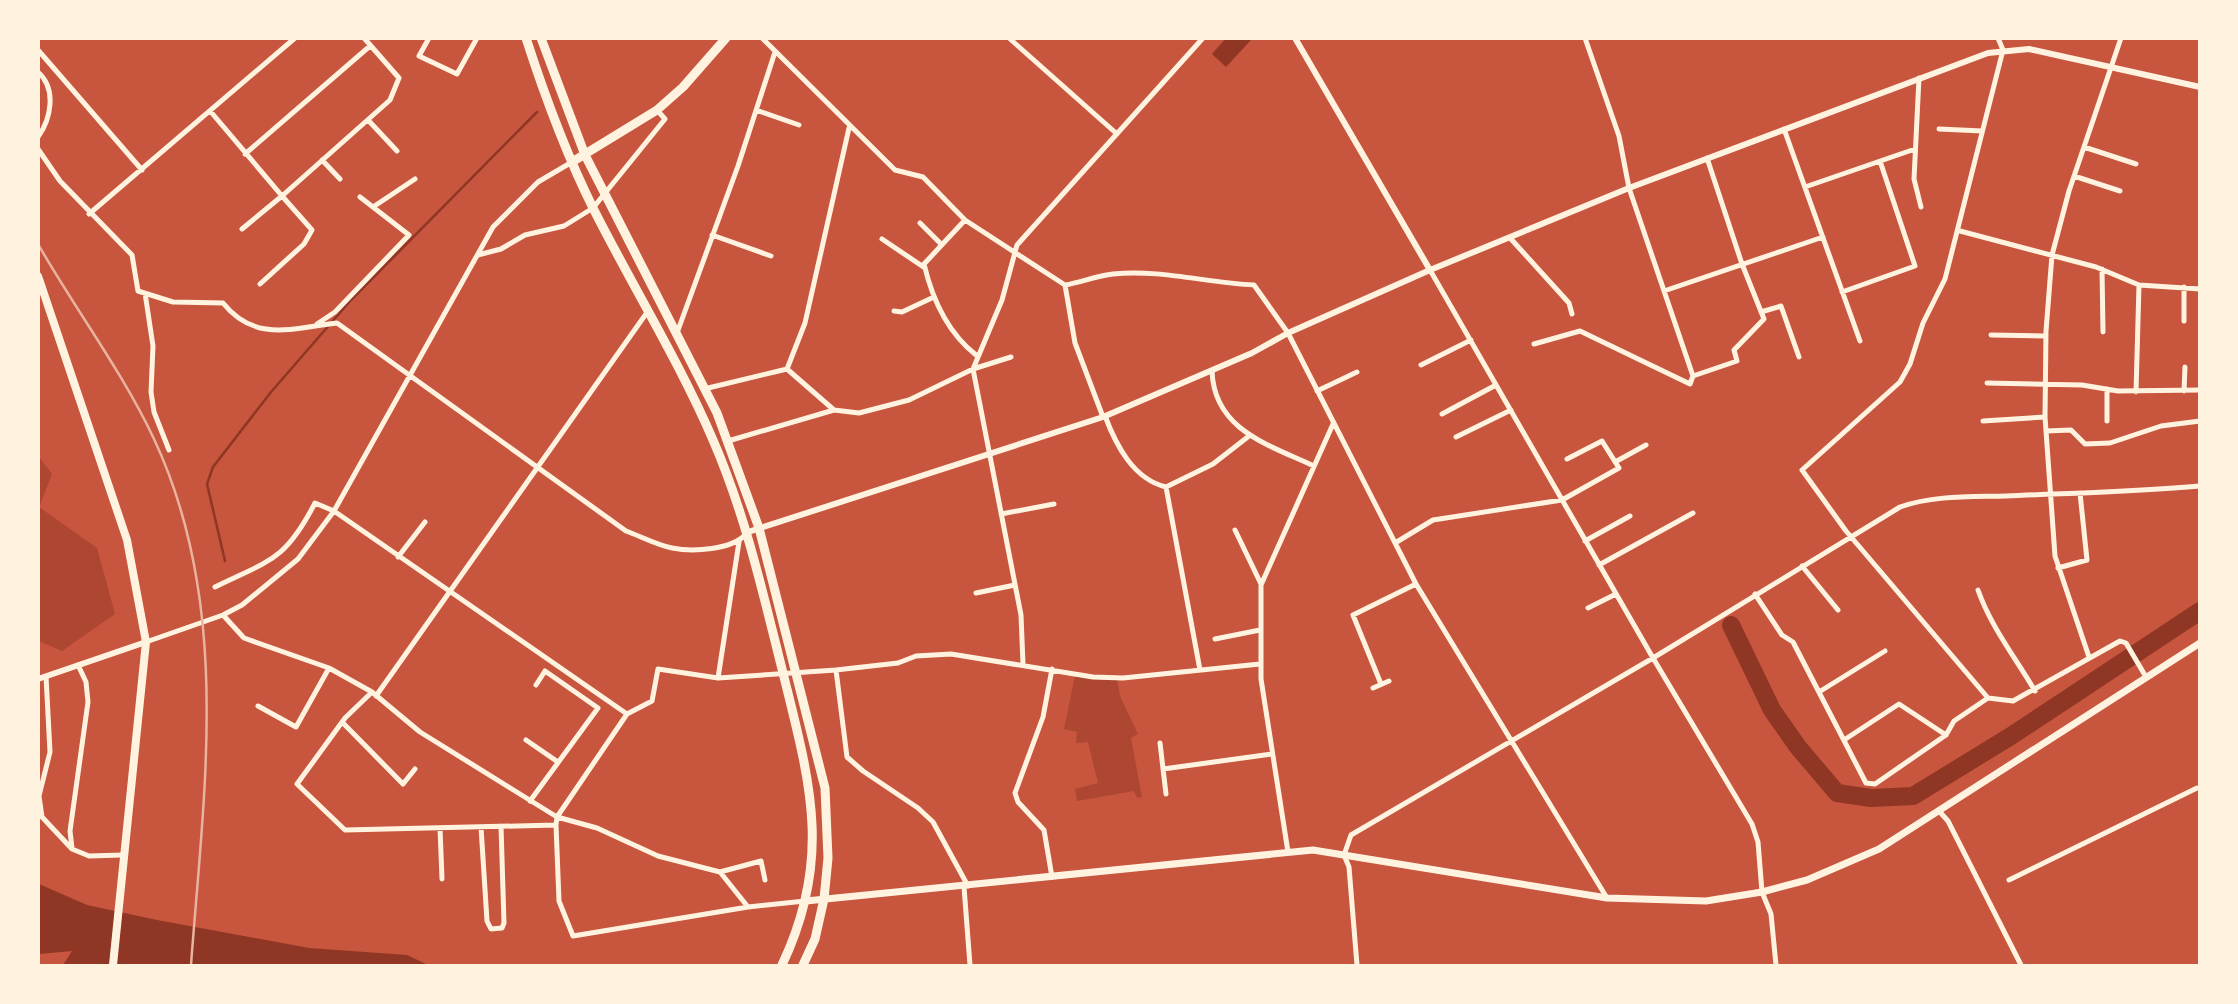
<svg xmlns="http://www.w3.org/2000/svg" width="2238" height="1004" font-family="Cabin,sans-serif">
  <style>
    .green { fill: #ae4732 }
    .water { fill: #8f3625 }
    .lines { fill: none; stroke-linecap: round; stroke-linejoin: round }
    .stream { stroke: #8f3625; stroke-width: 2.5 }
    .river { stroke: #8f3625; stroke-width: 18 }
    .minor { stroke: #fff3e0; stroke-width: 5 }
    .tertiary { stroke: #fff3e0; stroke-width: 6 }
    .secondary { stroke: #fff3e0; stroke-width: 7 }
    .primary { stroke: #fff3e0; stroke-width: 8 }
    .trunk { stroke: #fff3e0; stroke-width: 9 }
    .rail { stroke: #e9b49f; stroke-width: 2.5 }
  </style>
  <rect width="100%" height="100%" fill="#c8553d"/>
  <path class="green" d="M39 457 52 474 39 507 97 548 115 614 62 651 39 641Z
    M1075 676 1117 680 1120 696 1138 734 1131 738 1142 797 1137 798 1134 791 1077 801 1075 789 1098 783 1088 742 1076 743 1077 732 1064 729Z"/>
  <path class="water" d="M1226 38 1251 40 1226 67 1212 54Z
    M39 884 87 905 157 920 309 948 407 955 428 965H63L72 951 39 954Z"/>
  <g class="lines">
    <path class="stream" d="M225 561 207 484 213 467 271 392 351 300 537 112"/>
    <path class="river" d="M1731 625 1772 710 1798 747 1837 793 1871 798 1913 796 2011 736 2200 611"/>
    <path class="minor" d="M429 38 419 56 457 74 477 38
      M762 38 895 170 923 177 965 220 1065 285C1081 282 1097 276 1113 274 1159 269 1208 283 1254 285L1288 333 1416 584 1607 898
      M1009 38 1117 134
      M1585 38 1619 136 1629 188 1693 376
      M1998 38 2003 50 1945 279 1923 323 1910 364 1900 382 1802 470 1846 531 1988 698 2013 701 2120 641 2126 643 2146 677
      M38 50 142 170
      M38 72C57 89 51 119 38 137
      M1919 78 1914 179 1921 207
      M756 110 799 125
      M211 112 282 196 242 229
      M368 120 397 151
      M1784 129 1860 341
      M1939 129 1982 131
      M2084 147 2136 164
      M38 149 60 181 132 255 138 291 173 302 223 303C255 343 293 328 337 323L626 531C640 536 657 545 672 548 693 552 732 550 746 534
      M245 154 370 46
      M322 160 340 179
      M2074 176 2120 191
      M1805 187 1915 149
      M373 207 415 179
      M89 214 295 38
      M965 220 924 264C932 298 948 333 976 355
      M920 223 941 244
      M1960 231 2096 267 2139 285 2200 289
      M712 235 771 256
      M882 239 925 268
      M1511 239 1569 303 1572 314
      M478 255 501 249 525 235 564 226 593 208 665 119 657 110
      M2102 269 2103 332
      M1430 270 1653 658 1752 824 1758 842 1762 892 1771 914 1776 965
      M260 284 304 244 312 230 282 196 390 100 399 78 364 38
      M1065 285 1075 343 1103 417
      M1664 291 1823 237
      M1842 292 1915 266 1880 161
      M145 293 153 346 151 392 154 412 169 450
      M894 311 902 312 934 297
      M1761 312 1781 306 1799 357
      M2184 321V287
      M317 324 335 312 409 235 360 197
      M677 333 738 166 775 52
      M1991 335 2046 336
      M1534 344 1580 331 1690 384 1693 376 1737 361 1734 350 1764 319 1742 264 1707 158
      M1421 365 1471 340
      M787 369 805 323 849 128
      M1212 371C1214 430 1269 445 1314 466
      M1987 383 2082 385 2118 391 2200 390
      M704 389 787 369 834 410 859 413 909 400 973 369 1011 357
      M1317 391 1357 372
      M2184 391 2185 367
      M2136 392 2139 285
      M1442 414 1496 385
      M1105 416C1116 445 1133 479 1166 487L1213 464 1249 436
      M1983 421 2045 417
      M2107 421V389
      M2046 431 2071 430 2085 444 2110 443 2161 426 2200 421
      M1456 437 1511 410
      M728 441 834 410
      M1615 462 1646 445
      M1166 487 1200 670
      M1001 514 1054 504
      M1235 530 1261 584
      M1585 541 1630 516
      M1395 543 1433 520 1562 500 1619 468 1602 441 1567 459
      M398 557 425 522
      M1599 565 1693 513
      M1802 566 1838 610
      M2058 568 2087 560 2080 493
      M215 587C270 560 285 561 315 503L334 511 627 714
      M1978 590C1991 627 2015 657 2035 691
      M976 593 1015 585
      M1755 594 1782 635 1793 642 1866 783 1875 784 1946 735 1954 721 1988 698
      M1588 608 1616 594
      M223 615 244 638 329 668 372 692 420 732 557 817 597 828 658 856 720 872 748 907 805 901
      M1215 639 1260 630
      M146 642 223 615 242 605 298 559 334 511 493 227 538 182 572 162
      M2089 657 2055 556 2045 417 2046 331 2052 255 2069 191 2121 38
      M1023 664 1021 615 973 369 1002 300 1017 245 1203 38
      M836 670 847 757 863 771 918 808 933 822 968 886
      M46 676 50 752 39 796 42 817 72 849 89 856 122 855
      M718 678 739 542
      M1381 684 1353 615 1416 584
      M1373 688 1389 681
      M372 692 345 718 297 784 345 830 556 825 557 817 627 714 652 701 658 669 718 678 836 670 898 663 916 656 951 654 1093 677 1123 678 1260 664
      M1819 692 1885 651
      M376 696 648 311
      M258 706 296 727 329 668
      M342 722 403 784 415 769
      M526 740 558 762
      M1844 740 1899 704 1946 735
      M1160 743 1166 794
      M1163 769 1272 754
      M530 801 598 708 545 671 536 685
      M1939 811 1948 821 2021 965
      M556 825 559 901 573 936 748 907
      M481 827 487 921 491 929 502 928 504 923 501 826
      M440 828 442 879
      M72 848 70 831 88 702 86 682 78 665
      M1288 852 1261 679V585L1333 424
      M720 872 761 861 765 880
      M1052 877 1044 830 1018 802 1015 793 1043 717 1052 669
      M2009 880 2197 788
      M964 887 970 965
      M1357 965 1349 867 1344 855 1351 835 1653 658 1900 507C1934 495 1971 497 2006 496 2071 493 2135 492 2200 486"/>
    <path class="tertiary" d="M1295 38 1430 270
      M748 532 1103 417 1252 353 1288 333 1430 270 1629 188 1988 53 2029 49 2200 87
      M38 679 146 642"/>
    <path class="secondary" d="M806 901 1313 850 1607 898 1706 901 1762 892 1807 880 1879 849 2200 643"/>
    <path class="primary" d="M38 276 127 540 146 642 113 965"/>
    <path class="trunk" d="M526 38C545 97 567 156 594 210 633 287 679 361 713 440 746 516 763 594 783 673 810 782 833 858 782 965
      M541 38 585 155 717 413 759 528 825 788 828 858 824 899 815 939 803 965
      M572 162 657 110 683 87 726 38"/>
    <path class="rail" d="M38 244C75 309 122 371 154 439 232 605 204 789 191 965"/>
  </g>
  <rect width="2238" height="1004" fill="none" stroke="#fff3e0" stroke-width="80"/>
</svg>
